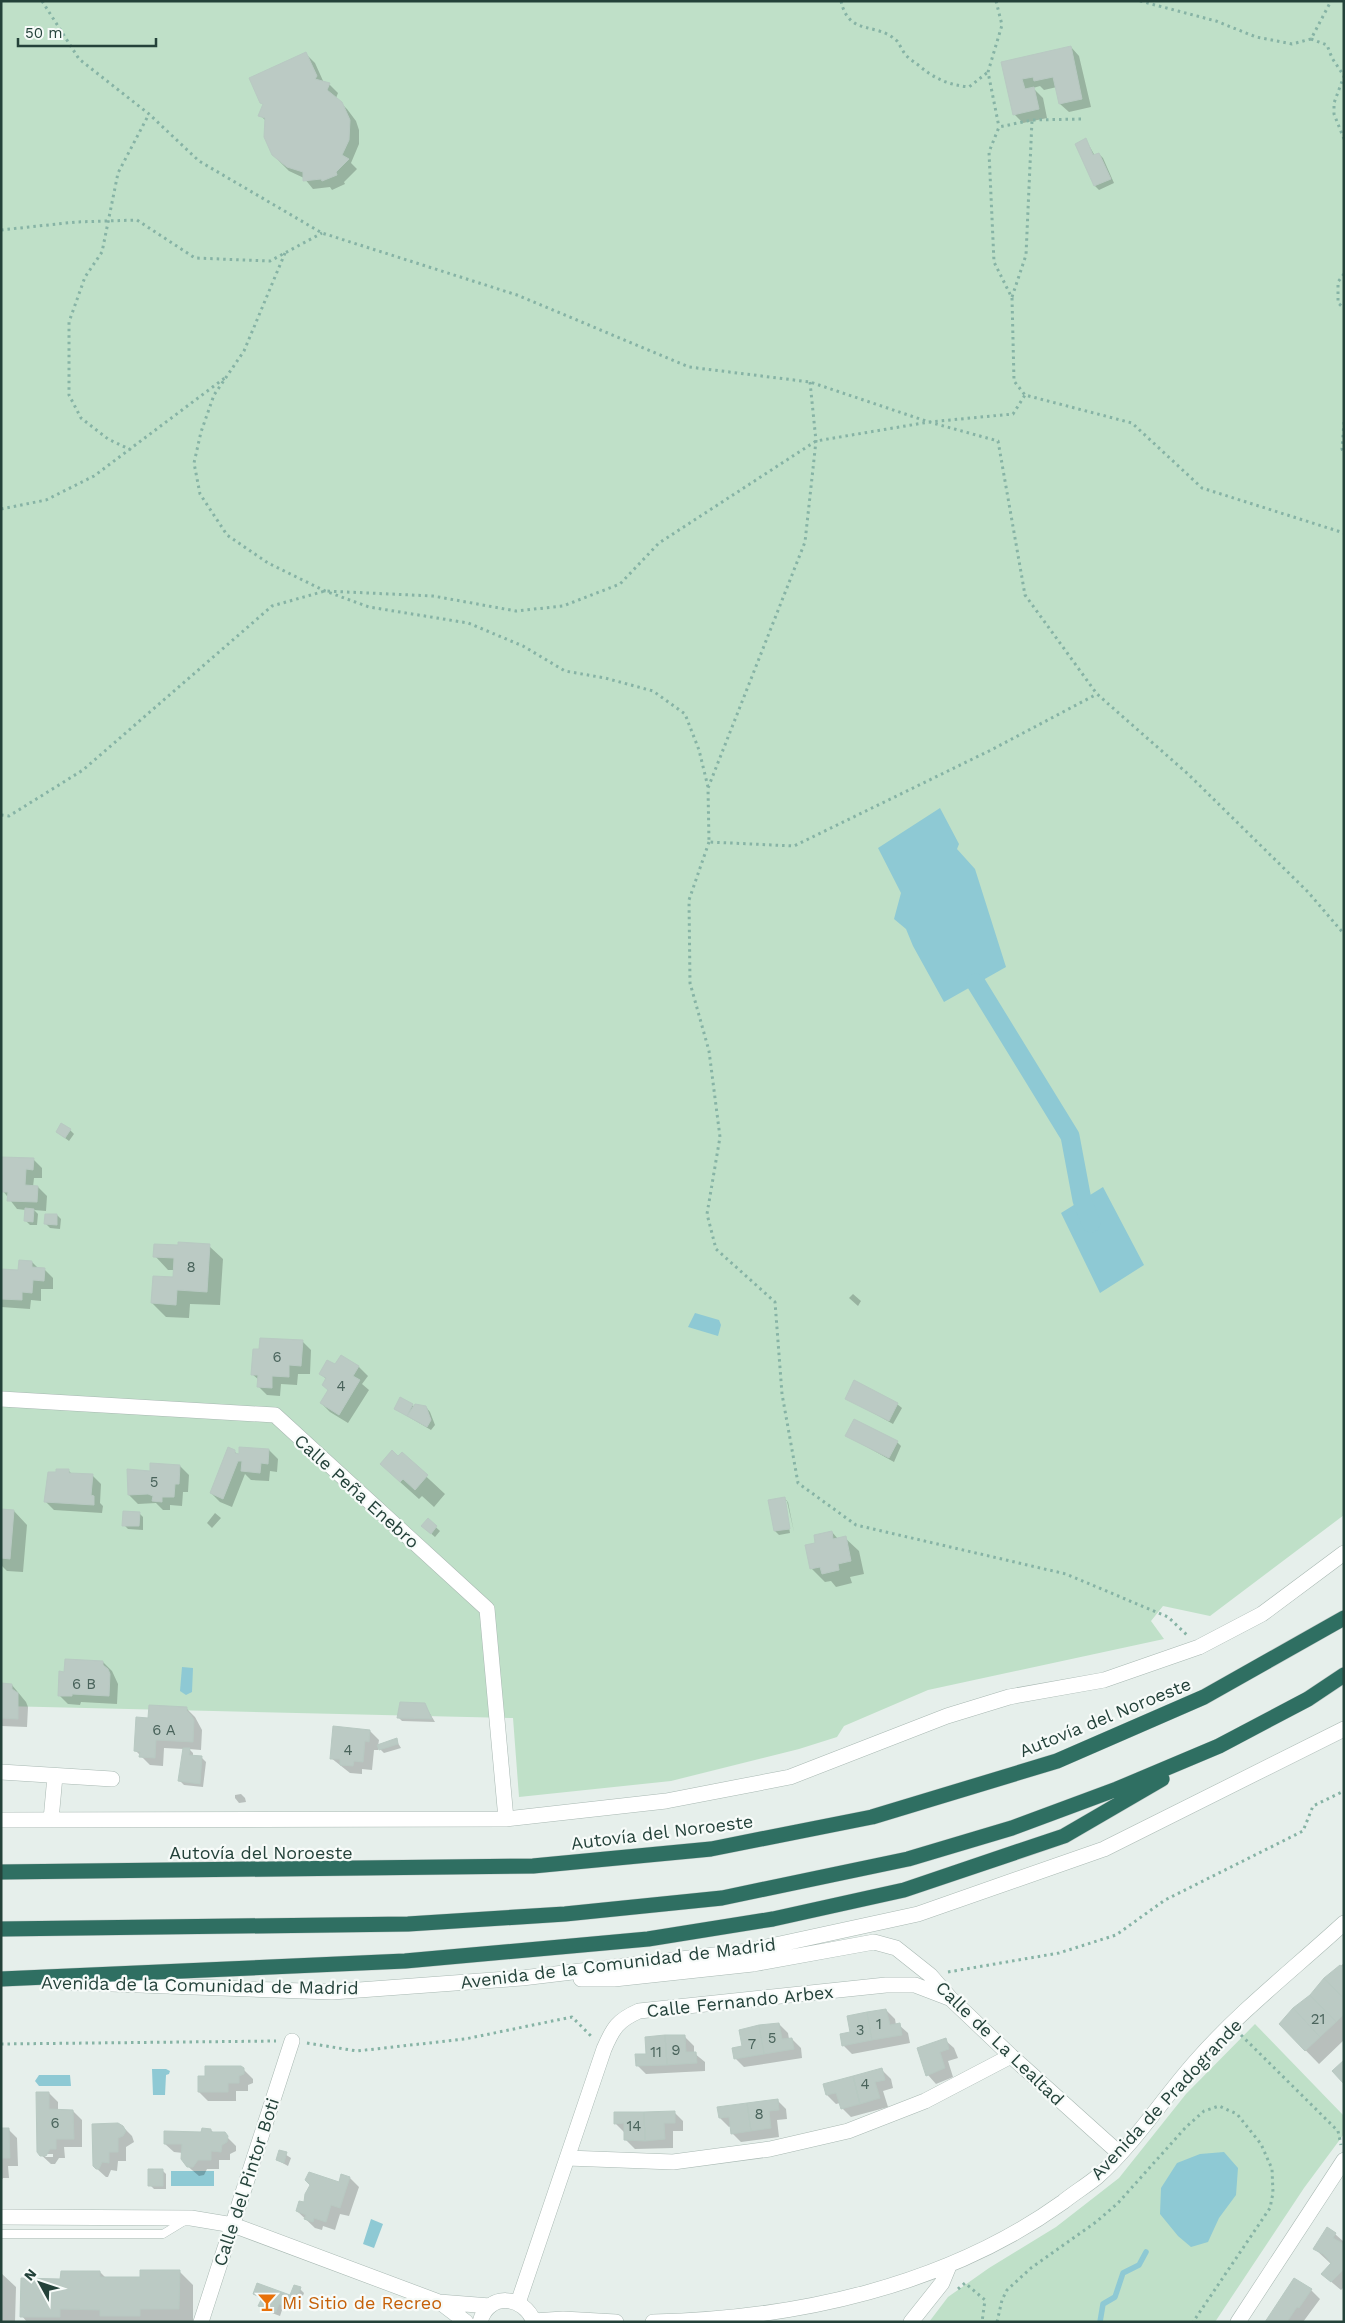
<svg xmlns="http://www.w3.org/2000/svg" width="1345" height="2323" font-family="'Work Sans',sans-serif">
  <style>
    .green { fill: #bfe0c8 }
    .water { fill: #8ec9d4 }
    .shadow { fill: #0003; fill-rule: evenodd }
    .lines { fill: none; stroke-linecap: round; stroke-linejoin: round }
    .stream { stroke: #8ec9d4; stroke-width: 5.5 }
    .canal { stroke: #8ec9d4; stroke-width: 19 }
    .building { fill: #bbcac4; stroke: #b8c9c2 }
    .lane-casing { stroke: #a8b8b2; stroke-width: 9 }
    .street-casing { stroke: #a8b8b2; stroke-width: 16 }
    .highway-casing { stroke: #c2cac8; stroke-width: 16 }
    .path { stroke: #86b3a5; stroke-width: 3; stroke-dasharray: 2.5 4; stroke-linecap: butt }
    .lane { stroke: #fff; stroke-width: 8 }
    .street { stroke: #fff; stroke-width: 15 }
    .highway { stroke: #2f6f62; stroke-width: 15 }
    .labels { text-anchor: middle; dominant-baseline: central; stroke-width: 4.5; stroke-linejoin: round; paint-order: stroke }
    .number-label { font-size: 15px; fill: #4a645c }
    .street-label { font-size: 18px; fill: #24423a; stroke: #f7fbf9 }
    .food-label { font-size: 18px; fill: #c56008; stroke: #f7fbf9; text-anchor: start }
  </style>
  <rect width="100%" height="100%" fill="#e6efeb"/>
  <path class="green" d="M1 1H1344V1515L1210 1616 1163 1606 1151 1621 1164 1639 928 1690 844 1726 837 1737 799 1749 671 1781 519 1797 513 1718 1 1706Z
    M1255 2024 1344 2116V2134L1304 2188 1215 2322H929L948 2297 989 2268 1056 2227 1119 2178 1186 2094Z"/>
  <path class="water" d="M940 808 959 844 957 849 975 869 1006 967 944 1002 913 946 906 929 894 919 901 893 878 848Z
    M1103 1187 1144 1265 1100 1293 1061 1213Z
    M695 1313 719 1320 721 1325 718 1336 688 1327Z
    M182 1667 193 1668 192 1692 186 1695 180 1691Z
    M152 2069H166L170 2071 169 2074 166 2075 165 2095H153Z
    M39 2075H70L71 2086H39L35 2081Z
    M1224 2152 1238 2168 1236 2195 1219 2218 1208 2242 1191 2247 1178 2236 1160 2214 1161 2188 1177 2163 1200 2154Z
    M171 2171H214V2186H171Z
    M371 2219 383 2224 374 2248 363 2244Z"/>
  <path class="shadow" d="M1071 47 1079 56 1091 107 1069 112 1060 104 1057 87 1044 90 1040 86 1033 88 1043 98 1047 118 1023 123 1014 114 1003 63Z
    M306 54 315 63 324 83 329 84 338 93 336 98 347 109 356 121 359 130V144L351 163 357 169 344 182 345 184 332 190 330 187 313 189 304 178 289 171 279 161 270 150 266 121 260 115Z
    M1086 140 1095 156 1099 154 1103 158 1114 183 1099 190 1095 186 1076 145Z
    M70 1130 74 1134 69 1141 57 1132Z
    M2 1158 33 1159 42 1168V1178H34L33 1187H38L47 1196 46 1211 34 1210 38 1214 37 1225H30L26 1221V1210L17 1209 3 1191 1 1187Z
    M57 1215 61 1219 60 1229 50 1228 46 1224Z
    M209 1246 223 1259 220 1305 190 1304 189 1318 166 1317 152 1303 174 1278V1270H168L155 1256Z
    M32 1262 39 1269H44L53 1278V1289H41V1301L31 1300 30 1309 1 1307V1270L20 1271Z
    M853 1294 861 1301 858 1306 849 1298Z
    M302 1341 311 1350 310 1374H298L297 1385 281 1384 280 1396 267 1395 258 1386 259 1380 252 1374Z
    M341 1356 359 1367 368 1376 362 1384 369 1390 348 1423 330 1412 321 1403 329 1390 327 1380 320 1373 336 1366Z
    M846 1398 897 1404 902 1408 893 1424Z
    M400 1399 415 1407H426L430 1412 435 1425 431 1430 395 1409Z
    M847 1436 897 1442 901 1446 894 1462Z
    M269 1450 278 1459 277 1472 270 1471 269 1481 251 1480 245 1474 232 1507 220 1502 211 1493 234 1451 238 1455Z
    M402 1454 445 1494 434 1507 422 1496 419 1499 400 1482 398 1458Z
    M180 1466 189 1475 188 1492H183L182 1506 170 1505V1510H163L156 1503 138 1504 129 1495V1470L151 1472Z
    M69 1471 72 1474 92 1475 101 1484 100 1503 103 1506 102 1513 54 1510 45 1501Z
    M784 1498 788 1502 794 1532 787 1501H784L790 1533 779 1535 775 1531Z
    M1 1510 14 1511 27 1525 23 1572 7 1571 1 1565Z
    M139 1513 143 1517V1530L128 1529 124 1525Z
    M215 1513 221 1518 212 1528 207 1523Z
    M428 1520 440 1531 435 1537 427 1530Z
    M832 1532 838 1539 845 1538 859 1551 864 1574 850 1577 852 1583 836 1587 831 1581 825 1582 811 1568Z
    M103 1662 112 1671 118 1684 117 1704 81 1702 80 1705 68 1704 59 1695 66 1673Z
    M1 1684 12 1685 26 1702 28 1707 27 1727 1 1726Z
    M424 1704 435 1722 402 1721 398 1717Z
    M186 1708 195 1717 202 1730 201 1750 189 1749 193 1753V1757L202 1758 206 1762 203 1787 184 1785 180 1781 184 1749 164 1748 163 1766 150 1765 136 1751 149 1719Z
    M370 1731 379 1740 378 1746 396 1740 401 1748 384 1753 378 1747V1750H374L372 1770 362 1769V1774L350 1773 331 1758Z
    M241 1794 245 1798 246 1802 239 1803 235 1798V1795Z
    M1344 1963V2040L1319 2064 1280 2024 1322 1984 1321 1983Z
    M886 2010 895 2019 896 2025H899L908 2033 910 2043 852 2054 843 2045 851 2033Z
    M779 2024 788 2033 789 2039H792L801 2048 802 2058 744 2067 735 2058 744 2047Z
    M685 2037 694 2046V2053L705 2062V2071L646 2074 637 2065 647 2055Z
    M945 2040 954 2048 958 2058 948 2061 953 2077 936 2084 928 2075Z
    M241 2067 253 2079V2083L248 2085V2091H236V2101H208L199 2092 206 2077Z
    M882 2070 891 2079 893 2088 883 2091 888 2107 851 2117 842 2108 840 2103 836 2104 827 2095Z
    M37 2093H49L58 2102V2111H73L82 2120V2147H64L65 2158H59L55 2164H51L38 2152ZM45 2154H53V2157H45Z
    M777 2100 786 2109 787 2119 777 2120 779 2137 741 2142 732 2133 731 2126 729 2127 720 2118Z
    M674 2112 683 2121V2131H673V2148L635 2149 626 2140 624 2132 615 2123Z
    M123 2127 132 2136 134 2142 126 2147V2161H118L117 2171 111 2170 108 2177H106L96 2168Z
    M1 2129H8L17 2138 18 2166H8L9 2178H3L1 2181Z
    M211 2130 214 2133 224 2134 236 2146V2151L230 2154V2160H219V2169H207L204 2175 199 2176 185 2164 183 2153 174 2152 165 2144Z
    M280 2151 291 2158 288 2166 277 2160Z
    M162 2170 166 2174V2189H154L150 2185Z
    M342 2176 350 2178 359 2187 349 2216 340 2214 335 2230 323 2226 322 2230 315 2228 297 2211 340 2184Z
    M1335 2234 1344 2242V2287L1341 2290 1322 2274 1331 2264 1315 2249Z
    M179 2271 193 2285V2322H27L22 2316 100 2272 106 2278H141Z
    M1 2273 16 2287 15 2322H1Z
    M258 2284 295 2299 291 2295 300 2289 304 2293 301 2301 291 2297 295 2301 292 2310 283 2307 280 2316 264 2310 260 2305 262 2299 254 2294Z
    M1311 2290 1320 2299 1303 2322H1267Z"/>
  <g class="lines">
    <path class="stream" d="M1100 2322 1103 2304 1115 2297 1123 2273 1139 2265 1146 2252"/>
    <path class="canal" d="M976 983 1070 1136 1082 1200 1091 1223"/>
  </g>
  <path class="building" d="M1071 46 1082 99 1059 104 1053 77 1034 81 1033 77 1022 79 1025 89 1034 87 1039 109 1013 115 1001 62Z
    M306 52 317 76 315 79 330 83 327 90 342 102 350 120 349 140 342 155 349 159 336 172 337 175 322 181 321 179 303 181V172L287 167 272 155 264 137 265 118 258 116 263 104 260 103 249 78Z
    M1086 138 1093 155 1099 153 1111 179 1094 186 1075 144Z
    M61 1123 71 1129 65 1138 56 1132Z
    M1 1157 34 1158 33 1170 26 1169 25 1185 38 1186 37 1202 7 1201 8 1192H2Z
    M25 1208 34 1209 33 1222 24 1221Z
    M45 1214H57V1225L44 1224Z
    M178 1242 210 1244 207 1292 177 1290 176 1305 151 1303 153 1276 173 1277 174 1258 153 1257 154 1244 178 1245Z
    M19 1260 32 1261V1267L45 1268 44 1281 33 1280 32 1293 22 1292V1300L1 1299V1269L18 1270Z
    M260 1338 303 1340 301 1366 289 1365V1377L272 1376V1388L257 1387 258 1375H251L253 1349H259Z
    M341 1355 359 1366 353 1376 360 1380 339 1415 320 1403 328 1390 322 1385 326 1378 319 1374 327 1360 335 1364Z
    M854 1380 898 1403 889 1421 845 1399Z
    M400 1397 413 1404 407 1416 394 1409Z
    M415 1404 426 1406 431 1420 427 1427 407 1416Z
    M854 1419 898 1441 889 1458 845 1436Z
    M228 1447 235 1450V1453L239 1454V1447L269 1449 268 1464 261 1463 260 1473 241 1471 242 1461H238L223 1499 210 1493Z
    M392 1450 398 1456 402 1452 428 1475 415 1490 403 1479 400 1482 380 1464Z
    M150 1463 180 1465 179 1484H175L174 1497H162V1502L152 1501 153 1496 148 1494 128 1495 127 1469 150 1471Z
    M56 1469H69V1473L93 1474 91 1495 94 1496V1505L44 1502 48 1472H56Z
    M785 1497 790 1529 774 1531 768 1500Z
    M1 1509 14 1510 10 1559 1 1558Z
    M123 1511 140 1512 139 1526H122Z
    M428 1518 437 1526 431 1534 421 1526Z
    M832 1531 833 1539 846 1536 851 1561 838 1564 839 1570 822 1574 820 1567 810 1569 805 1545 815 1543 814 1535Z
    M65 1659 103 1661V1665L108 1669 110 1674 109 1696 72 1694V1696H58L59 1671 64 1672Z
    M1 1683 12 1684V1689L18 1693V1719L1 1718Z
    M400 1702 425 1703 432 1719 397 1718Z
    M149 1705 187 1707V1711L191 1715 194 1720 193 1742 156 1740 155 1758 139 1757 140 1752 134 1751 136 1717 148 1718Z
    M333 1726 370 1730 369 1742 365 1741 363 1762 354 1761 353 1766 340 1765V1759H330Z
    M397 1738 398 1744 379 1750 377 1745Z
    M183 1748H190L189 1755 202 1756 200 1784 178 1781Z
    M1340 1965 1344 1968V1999L1324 1978Z
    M1324 1978 1344 1999V2014L1336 2022 1310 1995Z
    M1310 1995 1336 2022 1320 2037 1293 2008Z
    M1293 2008 1320 2037 1305 2051 1279 2024Z
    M886 2009 890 2025 900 2023 902 2035 872 2040 867 2012Z
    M867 2012 872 2040 842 2046 840 2034 850 2032 847 2016Z
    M779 2023 782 2039 792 2038 794 2049 764 2054 759 2025Z
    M759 2025 764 2054 734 2059 732 2048 742 2046 739 2030Z
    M665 2035H685L686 2052H696L697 2063 667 2065Z
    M665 2035 667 2065 636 2066 635 2054H646L645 2037Z
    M946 2038 949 2049 940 2052 945 2068 926 2076 917 2048Z
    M1344 2060V2084L1332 2071Z
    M205 2066H241L244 2068V2074L239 2076V2083H228V2092H198V2076H205Z
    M882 2068 885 2080 875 2082 880 2098 860 2104 853 2076Z
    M853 2076 860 2104 841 2109 836 2093 826 2095 823 2084Z
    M36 2092H49V2109L73 2110 74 2139H56V2149H50L46 2156H40L37 2152Z
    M778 2099 779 2110 769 2111 771 2128 751 2131 747 2103Z
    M747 2103 751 2131 731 2134 729 2117 719 2118 717 2107Z
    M675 2111V2123H664L665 2139 645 2141 644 2112Z
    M614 2112H644L645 2141 624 2140V2123L614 2124Z
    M118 2123 123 2126 126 2131 123 2136 118 2138V2152H109V2163L102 2162 99 2169H96L93 2166 92 2124Z
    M1 2128H9L10 2158H1Z
    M202 2128 211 2129V2132H225L228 2136 227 2142 222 2145 221 2152 211 2151V2160H198L193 2167H187L181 2159 182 2144H164V2131L201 2132Z
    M279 2150 287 2152 284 2163 276 2160Z
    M148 2169H163V2186H148Z
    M309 2172 339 2182 341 2174 350 2177 340 2208 331 2205 326 2222 314 2218 313 2222 304 2219 306 2215 296 2211 299 2201 304 2202 305 2194 310 2185 305 2180Z
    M1327 2227 1336 2233 1333 2238 1344 2244V2269L1331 2282 1321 2274 1331 2263 1323 2254 1313 2249Z
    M140 2270H180L179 2309H140V2316H100V2310L60 2309V2317H20L21 2278 60 2279 61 2271H100V2277H140Z
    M1294 2278 1312 2289 1299 2308 1297 2307 1287 2322H1265Z
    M257 2283 290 2295 294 2285 301 2287 297 2298 292 2296 288 2307 279 2304 276 2312 258 2306 262 2298 253 2294Z"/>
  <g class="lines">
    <g class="lane-casing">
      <path id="lane" d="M1 2234H163L186 2220"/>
    </g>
    <g class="street-casing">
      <path id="street" d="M1 1399 275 1415 487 1609 506 1819
        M1 1772 112 1779
        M1 1820 506 1819 666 1801 790 1777 947 1716 1009 1697 1104 1680 1199 1647 1262 1614 1344 1553
        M51 1820 55 1776
        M581 1979H614L753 1964 874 1942 896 1948 930 1975 950 1998 1011 2056 1120 2154
        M58 1982 332 1992 522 1978 748 1951 918 1914 1104 1849 1344 1729
        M567 2158 673 2162 770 2149 848 2131 925 2101 1011 2056
        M1 2217 191 2218 233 2225 439 2302 490 2306
        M441 2303 466 2322
        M518 2303 604 2049C613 2028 618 2020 639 2011L886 1985H915L949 1998
        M534 2321 563 2319 616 2322
        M201 2322 292 2041
        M480 2322C488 2292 524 2295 534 2322
        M653 2322C796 2319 946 2286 1063 2202 1074 2193 1086 2186 1097 2177 1135 2143 1163 2098 1197 2060 1241 2010 1295 1968 1344 1923
        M911 2322 942 2283 949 2266
        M1238 2322 1344 2160"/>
    </g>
    <g class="highway-casing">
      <path id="highway" d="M1 1872 533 1866 711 1849 872 1817 1057 1761 1204 1697 1344 1618
        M1 1929 408 1924 565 1914 722 1898 908 1859 1012 1828 1117 1789 1219 1746 1308 1699 1344 1675
        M1 1979 405 1961 648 1939 773 1919 904 1890 1064 1836 1162 1779"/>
    </g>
    <path class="path" d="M42 1 79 59 149 114 199 161 322 233 517 295 689 367 810 382 929 422 998 441 1025 595 1097 694 1188 774 1308 892 1344 934
      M841 1C849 37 876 21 897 41 900 45 902 50 905 54 908 58 913 61 917 64 933 78 948 85 969 87L988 72
      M996 1 1002 25 988 72 999 127
      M1140 1 1216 21 1256 37 1292 44 1311 39 1331 1
      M1311 39 1327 45 1332 58 1344 76 1334 103V114L1344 139
      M1081 119 1032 120 999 127 989 152 994 262 1012 298 1014 381 1025 395 1132 423 1202 488 1344 533
      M1 230 76 222 137 220 195 258 270 261 322 233
      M285 253 244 351 214 395 201 432 194 463 200 494 227 535 268 563 325 591 369 607 468 623 523 646 565 671 605 678 653 691 685 714 699 750 708 787
      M1344 274 1338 282V303L1344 308
      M1012 297 1026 255 1032 120
      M810 382 816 441 805 542 708 788 709 842 794 846 991 750 1097 694
      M1344 422 1342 449 1344 454
      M131 450 108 439 81 418 69 395V322L85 277 102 252 118 173 149 114
      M1 509 46 500 94 476 226 377
      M1 815 9 816 83 770 272 606 325 591 433 596 516 611 563 606 620 584 659 543 816 441 929 422 1013 414 1025 395
      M709 842 689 900 690 983 709 1051 720 1137 707 1214 716 1249 775 1302 782 1394 798 1483 856 1525 1066 1574 1168 1617 1187 1635
      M948 1972 1059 1953 1116 1935 1165 1900 1303 1831 1313 1806 1344 1791
      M1241 2035 1338 2131 1341 2145
      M307 2043 357 2051 465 2039 572 2017 593 2038
      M1 2044 276 2041
      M958 2289 965 2283 985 2300 982 2322
      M997 2322 1002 2300 1007 2290 1031 2268 1096 2222 1118 2203 1186 2127 1204 2111 1219 2106 1237 2114 1261 2144 1272 2169 1273 2193 1270 2208 1193 2322"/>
    <use href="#lane" class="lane"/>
    <use href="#street" class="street"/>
    <use href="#highway" class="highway"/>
  </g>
  <defs>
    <g id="bar-bare" transform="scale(1.5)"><path d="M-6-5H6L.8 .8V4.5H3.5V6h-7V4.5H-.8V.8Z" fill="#e8710a" stroke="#f7fbf9" stroke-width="2.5" paint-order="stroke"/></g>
  </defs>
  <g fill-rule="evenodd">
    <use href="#bar-bare" x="267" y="2302"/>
  </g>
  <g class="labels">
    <g class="number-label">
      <text x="191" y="1267">8</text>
      <text x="277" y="1357">6</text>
      <text x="341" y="1386">4</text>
      <text x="154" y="1482">5</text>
      <text x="84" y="1684">6 B</text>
      <text x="164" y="1730">6 A</text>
      <text x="348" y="1750">4</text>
      <text x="1318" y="2019">21</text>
      <text x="879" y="2024">1</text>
      <text x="860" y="2030">3</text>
      <text x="772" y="2038">5</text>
      <text x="752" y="2044">7</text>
      <text x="676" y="2050">9</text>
      <text x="656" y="2052">11</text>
      <text x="865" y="2084">4</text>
      <text x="759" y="2114">8</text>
      <text x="55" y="2123">6</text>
      <text x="634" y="2126">14</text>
    </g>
    <g class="street-label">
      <text transform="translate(357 1491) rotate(42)">Calle Peña Enebro</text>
      <text transform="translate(1105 1717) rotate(-22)">Autovía del Noroeste</text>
      <text transform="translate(662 1832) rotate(-7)">Autovía del Noroeste</text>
      <text x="261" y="1852">Autovía del Noroeste</text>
      <text transform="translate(618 1963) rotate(-7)">Avenida de la Comunidad de Madrid</text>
      <text transform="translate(200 1985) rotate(1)">Avenida de la Comunidad de Madrid</text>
      <text transform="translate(740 2001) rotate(-6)">Calle Fernando Arbex</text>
      <text transform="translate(1000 2043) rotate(44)">Calle de La Lealtad</text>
      <text transform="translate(1166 2099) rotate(-47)">Avenida de Pradogrande</text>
      <text transform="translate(246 2182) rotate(-72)">Calle del Pintor Boti</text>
    </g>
    <g class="food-label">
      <text x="282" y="2302">Mi Sitio de Recreo</text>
    </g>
  </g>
  <rect width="1345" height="2323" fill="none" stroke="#24423a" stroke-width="5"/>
  <g transform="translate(40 2283) rotate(310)" stroke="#f7fbf9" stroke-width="4" paint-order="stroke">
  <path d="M0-4L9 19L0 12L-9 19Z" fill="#24423a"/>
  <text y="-8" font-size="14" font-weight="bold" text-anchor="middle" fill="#24423a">N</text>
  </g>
  <path d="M18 38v8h138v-8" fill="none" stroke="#24423a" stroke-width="2.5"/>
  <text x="25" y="38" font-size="15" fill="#24423a" stroke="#f7fbf9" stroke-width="4" paint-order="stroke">50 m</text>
</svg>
